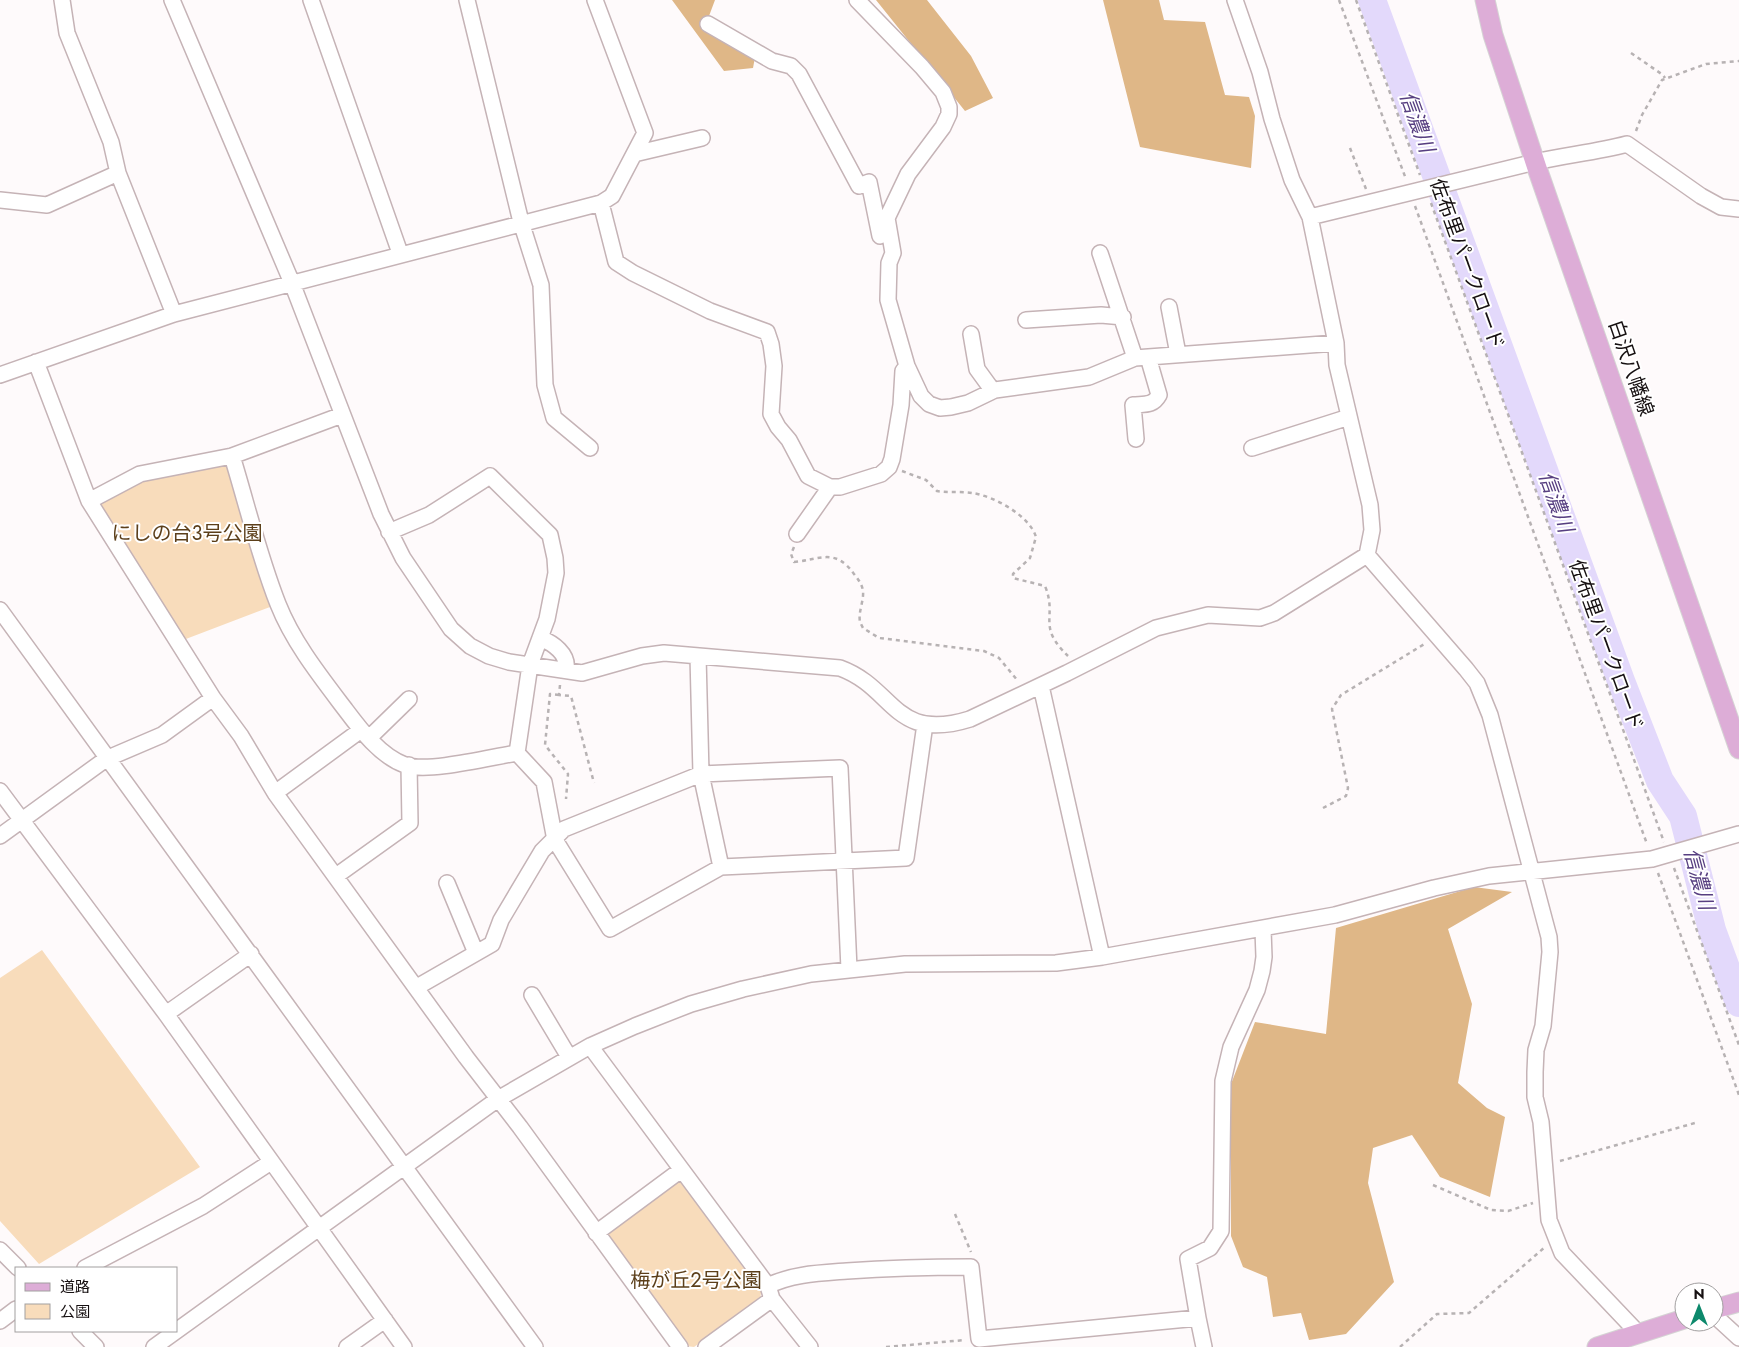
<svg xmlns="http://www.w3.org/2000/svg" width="1739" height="1347" font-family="Jost,'Noto Sans JP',sans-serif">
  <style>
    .green { fill: #f8dcbb }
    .forest { fill: #dfb787 }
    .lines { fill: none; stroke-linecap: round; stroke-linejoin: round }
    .river { stroke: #e3d9fb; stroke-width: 28 }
    .minor-casing { stroke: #c5b3b6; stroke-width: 18 }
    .major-casing { stroke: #d5d4d4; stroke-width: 21 }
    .path { stroke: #b7b2b3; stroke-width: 2.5; stroke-dasharray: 4 4; stroke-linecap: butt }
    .minor { stroke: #fff; stroke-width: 15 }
    .major { stroke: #ddadd7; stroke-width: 19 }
    .labels { text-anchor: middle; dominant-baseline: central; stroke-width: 4; stroke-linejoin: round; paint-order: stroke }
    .street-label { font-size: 20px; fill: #161011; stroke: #fff }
    .park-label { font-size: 20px; fill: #5c3f1a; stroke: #fff }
    .water-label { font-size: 21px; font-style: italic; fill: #573f81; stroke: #fff }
  </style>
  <rect width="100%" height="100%" fill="#fefafb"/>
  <path class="green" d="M232 456 278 604 178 642 89 501 140 474Z
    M42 950 200 1167 39 1264 0 1221V978Z
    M674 1181 681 1182 761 1292 760 1301 694 1347 686 1346 609 1237V1229Z"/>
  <path class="forest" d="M672 0H715L706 24 756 52 753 68 724 71Z
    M876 0H927L971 56 993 98 965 111Z
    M1103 0H1159L1164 20 1205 22 1225 95 1249 97 1255 116 1251 168 1140 147Z
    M1474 887 1512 892 1448 929 1472 1004 1458 1083 1487 1108 1505 1117 1490 1197 1440 1177 1412 1135 1373 1148 1368 1183 1394 1282 1346 1334 1309 1340 1301 1313 1273 1317 1267 1277 1243 1267 1231 1236V1084L1255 1022 1326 1034 1336 928Z"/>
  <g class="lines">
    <path class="river" d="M1372 0 1621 681 1660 781 1683 816 1712 930 1739 1003"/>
    <g class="minor-casing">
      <path id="minor" d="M62 0 67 33 111 142 118 173 174 314
        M172 0 292 283 381 514 403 558 451 629 470 646 489 656 509 662 582 673 642 656 664 653 840 668C895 688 893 743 970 719L1067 673 1156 628 1208 615 1260 618 1274 613 1367 555 1372 530 1370 505 1337 365 1336 343 1310 217 1292 180 1272 119 1260 72 1235 0
        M311 0 400 253
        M467 0 521 222 541 285 545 385 554 418 590 448
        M857 0 922 67 943 92 949 107V114L943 127 908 174 887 218 893 253 889 263 888 300 907 366
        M708 24 772 61 791 66 799 74 859 186 869 182 880 236
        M634 154 702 138
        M0 200 47 205 118 173
        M601 203 616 262 633 273 710 311 767 332 771 344 774 366 771 414 778 427 789 440 808 476 830 487H840L881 474 889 467 892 459 901 405 903 371 907 366 921 396 929 404 940 408 951 407 968 403 995 390 1089 377 1135 358 1336 343
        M1310 217 1535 162C1566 155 1597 152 1627 144L1701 196 1721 207 1739 209
        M1100 253 1135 358
        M1169 307 1178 354
        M1026 320 1101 315 1123 317
        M971 334 977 369 993 391
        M36 362 89 501 213 698 241 736 275 793 466 1057 520 1127 680 1347
        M0 375 174 314 601 203 612 196 645 133 595 0
        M1136 439 1133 405C1145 404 1153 406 1159 395L1148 357
        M1252 448 1349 417
        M232 456C247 505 259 556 278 604 293 642 320 676 345 709 360 729 380 756 405 765 429 773 491 757 517 753L530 665 547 619 556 573 555 558 550 535 490 476 429 515 389 532
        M89 501 140 474 232 456 342 415
        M797 534 830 487
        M1367 555 1466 669 1477 683 1490 715 1549 937 1550 952 1543 1026 1536 1050 1535 1072V1097L1541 1122 1549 1220 1562 1253 1639 1334
        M0 610 535 1347
        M540 638C553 643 569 654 566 670
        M698 656 701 774 721 867
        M1041 686 1102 957
        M369 738 409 699
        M517 753 544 782 555 840 610 929 721 867 906 858 925 724
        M0 791 166 1014 404 1347
        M275 793 361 730
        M0 836 106 759 162 735 213 698
        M336 876 410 823 409 765
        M447 883 476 953
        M417 987 492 944 501 920 542 851 564 829 701 774 840 768 849 969
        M532 995 569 1057
        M166 1014 251 954
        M590 1046 768 1286 772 1299 810 1347
        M596 1233 681 1170
        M0 1250 18 1268
        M85 1268 203 1206 271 1162
        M768 1286C791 1274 821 1273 847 1271 889 1268 930 1267 971 1267L979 1339 1198 1318 1204 1347
        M1714 1315 1739 1338
        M1198 1318 1188 1259 1210 1248 1221 1231 1223 1081 1231 1047 1257 990 1262 971 1264 957 1263 930
        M0 1321 16 1309
        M80 1331 96 1347
        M154 1347 498 1099 590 1046 635 1026 691 1004 743 989 811 974 905 964 1056 963 1102 957 1335 915 1434 888 1489 876 1652 859 1739 834
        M347 1347 385 1320
        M706 1347 772 1299"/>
    </g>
    <g class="major-casing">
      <path id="major" d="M1485 0 1493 35 1537 168 1739 749
        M1714 1309 1739 1302
        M1597 1347 1684 1319"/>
    </g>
    <path class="path" d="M1339 0 1406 179
      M1356 0 1420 175
      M1631 53 1663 75 1665 78
      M1636 131 1642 115 1662 80 1706 64 1739 61
      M1350 148 1366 189
      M1431 203 1664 842
      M1415 206 1647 844
      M902 471 926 480 937 491C948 493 960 491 972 493 994 496 1030 516 1036 537L1030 558 1013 574V578L1045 586C1058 618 1036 625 1068 656
      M794 547 791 554 794 562C819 560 835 547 854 574 858 579 862 584 863 591 864 601 858 612 860 622L863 628 879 638 984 651 999 658 1018 681
      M560 685 559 695 571 696 594 783
      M559 695 550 694 545 745 568 774 566 799
      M1323 808 1346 796 1348 788 1332 709 1341 695 1426 643
      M1674 868 1739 1045
      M1658 873 1739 1095
      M1560 1161 1695 1123
      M1433 1185 1491 1210 1508 1211 1533 1203
      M955 1214 971 1252
      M886 1347 965 1340
      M1400 1347 1437 1314 1469 1313 1545 1247"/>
    <use href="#minor" class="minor"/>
    <use href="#major" class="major"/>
  </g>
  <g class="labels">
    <g class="street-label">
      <text transform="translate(1467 264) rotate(70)">佐布里パークロード</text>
      <text transform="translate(1631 368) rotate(71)">白沢八幡線</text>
      <text transform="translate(1606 645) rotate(70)">佐布里パークロード</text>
    </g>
    <g class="park-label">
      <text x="187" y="533">にしの台3号公園</text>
      <text x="696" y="1280">梅が丘2号公園</text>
    </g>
    <g class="water-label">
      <text transform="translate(1417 122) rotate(70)">信濃川</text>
      <text transform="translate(1556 502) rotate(70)">信濃川</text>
      <text transform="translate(1699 879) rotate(75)">信濃川</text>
    </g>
  </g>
  <rect x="15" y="1267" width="162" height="65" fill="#ffffff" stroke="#a29fa0"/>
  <rect x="25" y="1283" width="25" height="8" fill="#ddadd7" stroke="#a29fa0"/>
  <text x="60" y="1292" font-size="15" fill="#161011">道路</text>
  <rect x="25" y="1304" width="25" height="15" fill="#f8dcbb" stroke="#a29fa0"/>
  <text x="60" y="1317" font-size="15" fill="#161011">公園</text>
  <g transform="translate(1699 1307)"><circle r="24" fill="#ffffff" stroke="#a29fa0"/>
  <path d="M0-4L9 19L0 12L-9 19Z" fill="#0d896c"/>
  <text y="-8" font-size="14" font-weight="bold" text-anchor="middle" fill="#161011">N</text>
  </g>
</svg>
